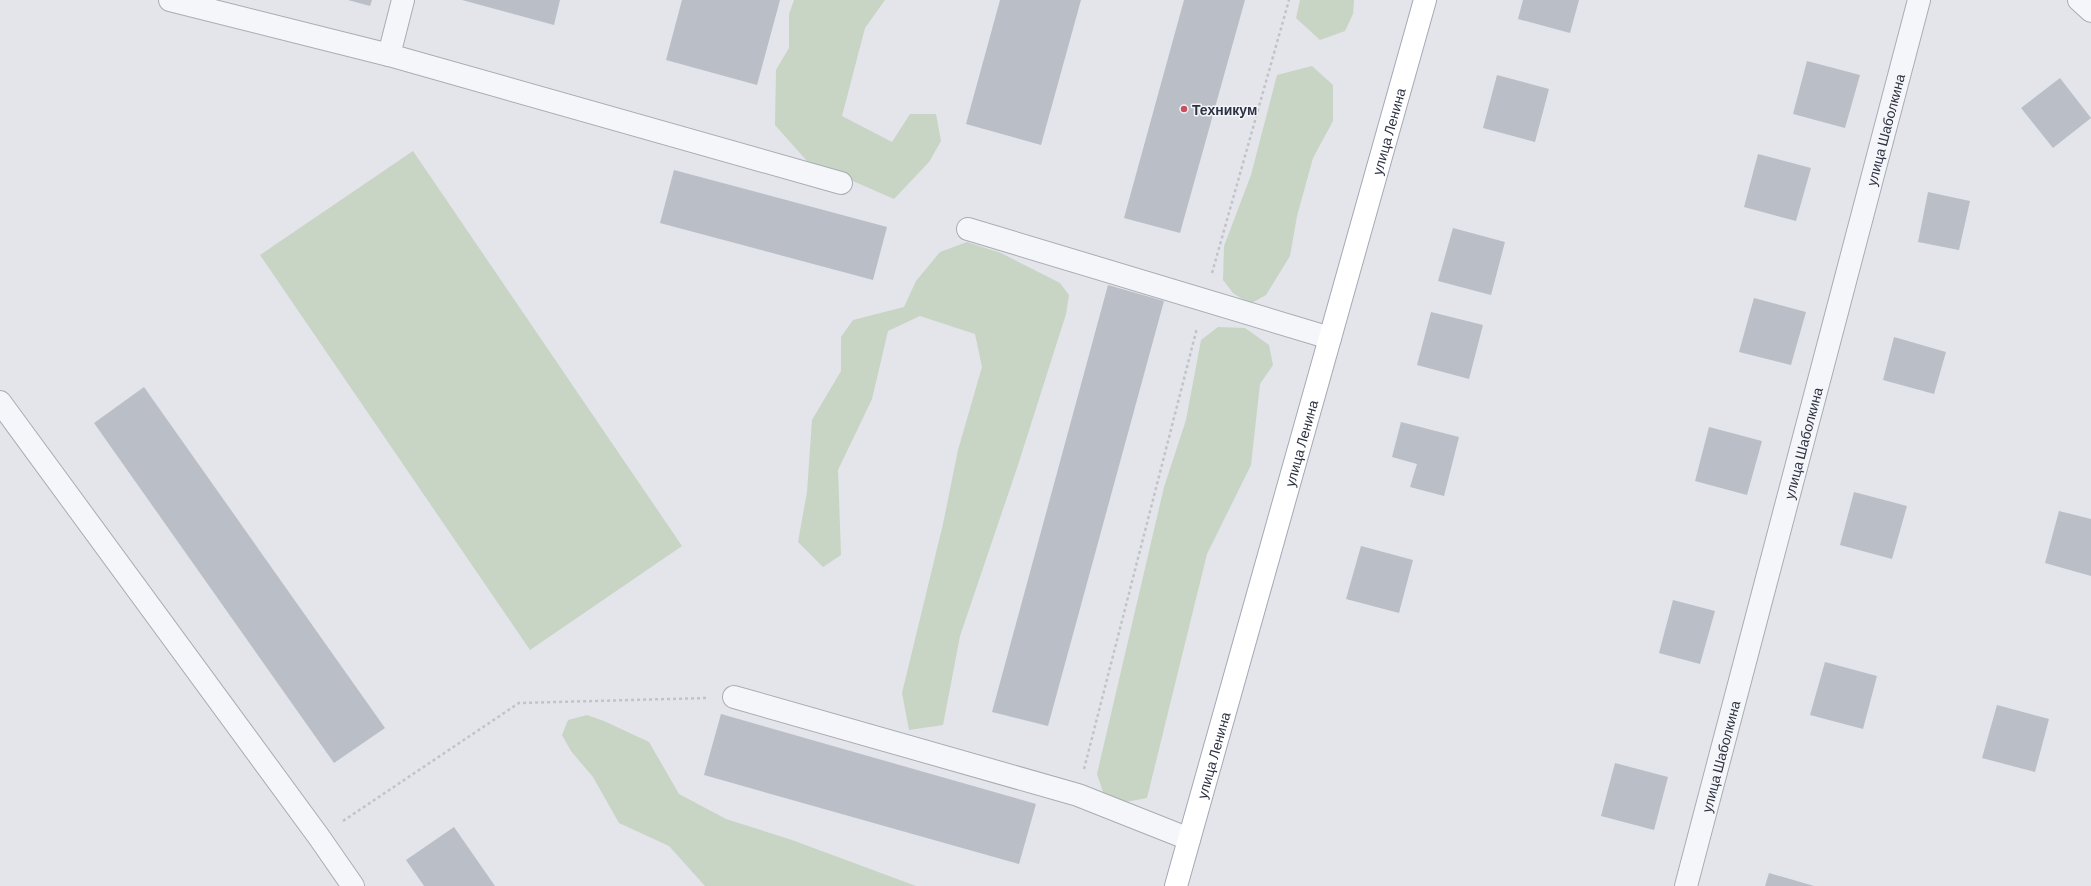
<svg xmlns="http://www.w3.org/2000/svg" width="2091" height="886" font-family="Barlow,sans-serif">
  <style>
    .green { fill: #c8d4c4 }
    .building { fill: #babec7 }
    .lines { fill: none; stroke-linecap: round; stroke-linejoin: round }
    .minor-casing { stroke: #a8acb4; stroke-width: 24 }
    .major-casing { stroke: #a3a9b5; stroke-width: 24 }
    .path { stroke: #c1c3c9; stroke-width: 2.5; stroke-dasharray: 3 3; stroke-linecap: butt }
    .minor { stroke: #f5f6f9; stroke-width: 22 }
    .major { stroke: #fff; stroke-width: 22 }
    .poi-dot { fill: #c7505c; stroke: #f3f4f8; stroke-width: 1.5 }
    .labels { text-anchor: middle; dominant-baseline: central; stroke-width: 3; stroke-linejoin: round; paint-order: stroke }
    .poi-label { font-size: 14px; font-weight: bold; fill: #2c3242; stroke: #f3f4f8; text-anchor: start }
    .street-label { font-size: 14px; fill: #2c3242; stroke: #f3f4f8 }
  </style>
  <rect width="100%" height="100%" fill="#e3e5ea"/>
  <path class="green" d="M794 0H885L865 28 842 116 892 142 910 114H936L941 141 929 162 894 199 807 161 775 125 776 70 789 48V14Z
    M1300 0H1354L1353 14 1345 31 1320 40 1296 18Z
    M1312 66 1333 85V121L1313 158 1297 216 1290 256 1266 295 1250 304 1233 293 1223 280 1224 246 1251 175 1277 75Z
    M413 151 682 546 530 650 260 255Z
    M967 242 1001 253 1060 283 1069 295 1066 314 1018 465 960 636 943 725 909 730 902 693 943 524 958 450 982 367 975 334 920 316 888 331 872 399 838 470 841 555 823 567 798 542 807 492 812 420 841 371V337L853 320 904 307 916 281 940 252Z
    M1218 327 1245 328 1269 345 1273 365 1260 384 1251 465 1207 554 1147 798 1120 803 1103 792 1097 774 1164 487 1186 420 1201 340Z
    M587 715 604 721 649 742 679 794 726 819 792 840 916 886H705L669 846 619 823 593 777 571 751 562 735 568 720Z"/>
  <path class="building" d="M348 0H372L370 6Z
    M462 0H560L554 25Z
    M682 0H780L757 85 666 60Z
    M1000 0H1081L1041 145 966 124Z
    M1184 0H1245L1180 233 1124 218Z
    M1523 0H1579L1570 33 1518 19Z
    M1807 61 1860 75 1845 128 1793 114Z
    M1497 75 1549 89 1535 142 1483 128Z
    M2060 78 2091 118 2053 148 2021 108Z
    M1758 154 1811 168 1796 221 1744 207Z
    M674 170 887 227 873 280 660 223Z
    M1928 192 1970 201 1959 250 1918 242Z
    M1453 228 1505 242 1491 295 1438 281Z
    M1108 285 1164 301 1048 726 992 712Z
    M1754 298 1806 312 1791 365 1739 352Z
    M1431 312 1483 325 1469 379 1417 365Z
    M1894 337 1946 352 1934 394 1883 380Z
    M144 387 385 728 334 763 94 423Z
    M1401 422 1459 437 1444 496 1410 487 1417 464 1392 457Z
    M1709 427 1762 441 1747 495 1695 481Z
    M1854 492 1907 506 1892 559 1840 545Z
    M2059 511 2091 519V576L2045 563Z
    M1361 546 1413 560 1399 613 1346 599Z
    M1673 600 1715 611 1700 664 1659 653Z
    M1825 662 1877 676 1863 729 1810 715Z
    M1997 705 2049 719 2035 772 1982 758Z
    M721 714 1036 804 1019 864 704 775Z
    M1615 763 1668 777 1654 830 1601 816Z
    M454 827 495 886H424L406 860Z
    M1769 873 1814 886H1765Z"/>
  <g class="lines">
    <g class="minor-casing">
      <g id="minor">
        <path d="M170 0 389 55"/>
        <path d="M403 0 389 55 841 183"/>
        <path d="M2079 0 2091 11"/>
        <path d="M968 229 1330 338"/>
        <path d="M0 402 319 837 353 886"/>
        <path d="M734 697 1078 795 1189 839"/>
        <path id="s1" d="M1686 886 1919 0"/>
      </g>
    </g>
    <g class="major-casing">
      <g id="major">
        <path id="s2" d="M1176 886 1425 0"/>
      </g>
    </g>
    <path class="path" d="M1212 273 1289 0
      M1084 769 1197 328
      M343 821 519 703 706 698"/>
    <use href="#minor" class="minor"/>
    <use href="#major" class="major"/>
  </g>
  <circle class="poi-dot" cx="1184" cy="109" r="4"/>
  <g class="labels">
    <g class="poi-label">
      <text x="1192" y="109">Техникум</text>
    </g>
    <g class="street-label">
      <text stroke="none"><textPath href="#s1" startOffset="782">улица Шаболкина</textPath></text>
      <text stroke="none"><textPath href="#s2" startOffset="784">улица Ленина</textPath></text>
      <text stroke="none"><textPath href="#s2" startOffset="460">улица Ленина</textPath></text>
      <text stroke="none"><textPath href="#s1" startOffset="458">улица Шаболкина</textPath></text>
      <text stroke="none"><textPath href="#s2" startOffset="136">улица Ленина</textPath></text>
      <text stroke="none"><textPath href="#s1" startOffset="134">улица Шаболкина</textPath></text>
    </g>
  </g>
</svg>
